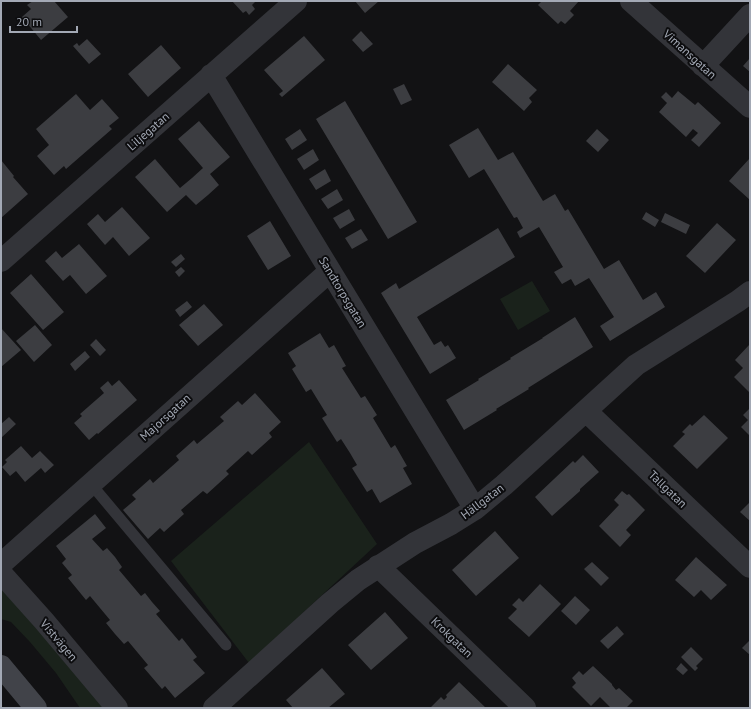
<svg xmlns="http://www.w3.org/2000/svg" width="751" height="709" font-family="'PT Sans',sans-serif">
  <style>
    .green { fill: #1a221b }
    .building { fill: #3c3d41 }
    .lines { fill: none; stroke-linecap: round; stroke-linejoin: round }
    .lane { stroke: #333439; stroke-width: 11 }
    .street { stroke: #333439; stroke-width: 22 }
    .secondary { stroke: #414349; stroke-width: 22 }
    .labels { text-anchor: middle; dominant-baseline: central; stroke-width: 4; stroke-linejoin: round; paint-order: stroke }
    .street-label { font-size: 12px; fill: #a3a9b5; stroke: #0d0d0f }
  </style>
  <rect width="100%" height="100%" fill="#121214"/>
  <path class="green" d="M532 281 550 311 518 330 500 299Z
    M309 442 377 544 249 663 171 561Z
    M1 587 105 708H80L56 673 30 642 11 622 1 619Z"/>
  <path class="building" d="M33 1H54L68 17 41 40 22 17 31 9 27 5Z
    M232 1H256L252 5 255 9 249 15 246 11 243 13Z
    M355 1H379L365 13Z
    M542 1H579L570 11 574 15 565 24 561 21 558 24 538 5Z
    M361 31 373 44 363 52 352 40Z
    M304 36 325 60 282 97 279 94 283 91 264 70Z
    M87 39 101 54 89 64 73 46 77 43 79 46Z
    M161 45 181 68 148 97 128 74Z
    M750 58V72L743 66Z
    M508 64 537 90 529 98 532 102 524 111 492 82Z
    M404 84 412 100 401 105 393 89Z
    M678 91 695 105 698 102 721 123 699 147 691 140 698 133 693 129 686 137 659 112 667 103 661 97 666 92 672 98Z
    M76 94 90 110 102 99 119 118 109 126 112 129 66 169 64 166 54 175 37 156 49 145 36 129Z
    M345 101 417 222 388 239 316 119Z
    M199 121 230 157 210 174 219 185 208 195 196 205 186 195 167 212 135 177 155 159 180 188 192 178 203 168 178 139Z
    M478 128 498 160 513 152 543 201 555 194 565 211 568 209 604 269 619 260 643 300 656 292 665 307 610 341 600 326 614 317 589 278 575 286 571 279 562 284 554 272 563 267 539 227 520 238 517 232 523 228 517 217 514 218 484 169 469 178 449 145Z
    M300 129 307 140 292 150 285 139Z
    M597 129 609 140 598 152 586 141Z
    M313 149 319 160 304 170 297 159Z
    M750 158V200L729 181Z
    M1 160 14 176 13 177 28 194 1 218Z
    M325 169 331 181 316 190 309 179Z
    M337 189 343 200 328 209 321 199Z
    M122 207 150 238 129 256 113 237 105 245 87 224 98 214 105 222Z
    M349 209 355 220 340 229 333 218Z
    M646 212 659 220 655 227 642 219Z
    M665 213 690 225 686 234 661 222Z
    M270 221 291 256 268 270 247 236Z
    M717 223 736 240 705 273 686 256Z
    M498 228 515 257 417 317 434 345 441 341 445 347 448 345 456 358 430 374 381 293 396 283 399 289Z
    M361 229 368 240 352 249 345 238Z
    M79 244 107 276 86 294 70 275 63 281 45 261 56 251 62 258Z
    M181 254 185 259 176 267 171 262Z
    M181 267 185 271 179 277 175 272Z
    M31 274 64 312 43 330 10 293Z
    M187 301 192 307 180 317 175 310Z
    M204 304 223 325 198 346 179 325Z
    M575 317 593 347 528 388 529 389 496 409 497 410 464 430 446 400 479 380 478 379 511 359 510 358 543 338H542Z
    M35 325 52 345 34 362 16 341Z
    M1 328 21 350 1 367Z
    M320 333 329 348 334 345 346 366 342 368 361 398 365 396 377 415 373 418 391 448 395 445 407 466 403 468 412 484 380 503 372 489 367 492 352 468 357 465 350 453 341 439 337 442 322 418 327 415 311 389 306 392 292 369 296 366 288 353Z
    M96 339 106 350 100 356 90 345Z
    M750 344V393L734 377 743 368 735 360Z
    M85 351 90 357 75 371 70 364Z
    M119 380 137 400 98 434 97 433 89 440 74 423 82 416 80 414 104 393 100 388 108 381 112 386Z
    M255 393 281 422 269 433 272 437 252 455 248 451 226 471 229 474 207 494 203 491 181 510 184 514 164 532 160 528 148 539 123 510 136 499 132 495 150 479 153 483 179 460 176 456 194 440 197 444 224 421 220 417 238 401 242 405Z
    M750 408V434L749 435 741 427 748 420 743 415Z
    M704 415 728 438 697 469 673 446 685 434 682 432 690 424 692 426Z
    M9 417 16 424 1 438V424Z
    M21 446 32 458 40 451 54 465 45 473 41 468 25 482 16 471 10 476 2 467 7 462 5 460Z
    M583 455 599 472 580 489V491L552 516 535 497 573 461 575 463Z
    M622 491 627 495 629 494 645 510 626 530 631 535 620 547 599 526 619 505 614 500Z
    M750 502V521L740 512Z
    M95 514 106 528 92 539 103 551 107 548 115 557 122 567 119 570 141 596 145 593 152 602 160 611 156 614 179 641 182 638 197 657 193 660 205 673 175 698 165 686 162 689 144 668 148 665 128 641 124 644 115 634 106 623 110 620 90 596 86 600 68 578 72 575 62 563 66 559 56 546Z
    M495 531 519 558 476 596 452 570Z
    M696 557 727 585 711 600 701 590 694 597 675 580Z
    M592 562 609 578 601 586 584 569Z
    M540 584 561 604 529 637 508 618 517 609 512 605 519 598 523 602Z
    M575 596 590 610 576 625 561 611Z
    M385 612 408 638 371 670 348 645Z
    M617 626 624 634 608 649 600 641Z
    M750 640V655L742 648Z
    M691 647 703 659 696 666 698 668 695 671 681 657Z
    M681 663 688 670 683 675 676 669Z
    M593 666 612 684V685L616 690 619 688 633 701 626 708H611L600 697 591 706 572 687 576 683 572 678 579 671 583 675Z
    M322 668 345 694 328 708H293L286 700Z
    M459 682 486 708H430L441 697 444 700 447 697 446 695Z"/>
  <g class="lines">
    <path class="lane" d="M91 484 226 645"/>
    <path class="street" d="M631 1 750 107
      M703 66 750 15
      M211 75 475 509
      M1 261 296 1
      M586 411 750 567
      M1 564 330 271
      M378 566 525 708
      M1 573 44 621 117 708
      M214 708 330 603 358 580 415 543 451 524 475 509 504 485 636 365 738 301 750 292"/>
    <path class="secondary" d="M1 666 36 708"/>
  </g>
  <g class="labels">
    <g class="street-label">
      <text transform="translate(690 54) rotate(42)">Vimansgatan</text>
      <text transform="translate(148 131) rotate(-41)">Liljegatan</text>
      <text transform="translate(343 292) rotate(59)">Sandtorpsgatan</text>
      <text transform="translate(165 417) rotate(-42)">Majorsgatan</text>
      <text transform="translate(668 489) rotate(44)">Tallgatan</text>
      <text transform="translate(482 501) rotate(-37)">Hällgatan</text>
      <text transform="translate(452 637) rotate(44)">Krokgatan</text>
      <text transform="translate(59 640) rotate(50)">Vistvägen</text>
    </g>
  </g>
  <rect width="751" height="709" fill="none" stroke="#a3a9b5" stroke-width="4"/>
  <path d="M10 26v6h67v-6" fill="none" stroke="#a3a9b5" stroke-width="2"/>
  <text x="16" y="26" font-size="12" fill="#a3a9b5" stroke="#0d0d0f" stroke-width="3" paint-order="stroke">20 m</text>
</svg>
